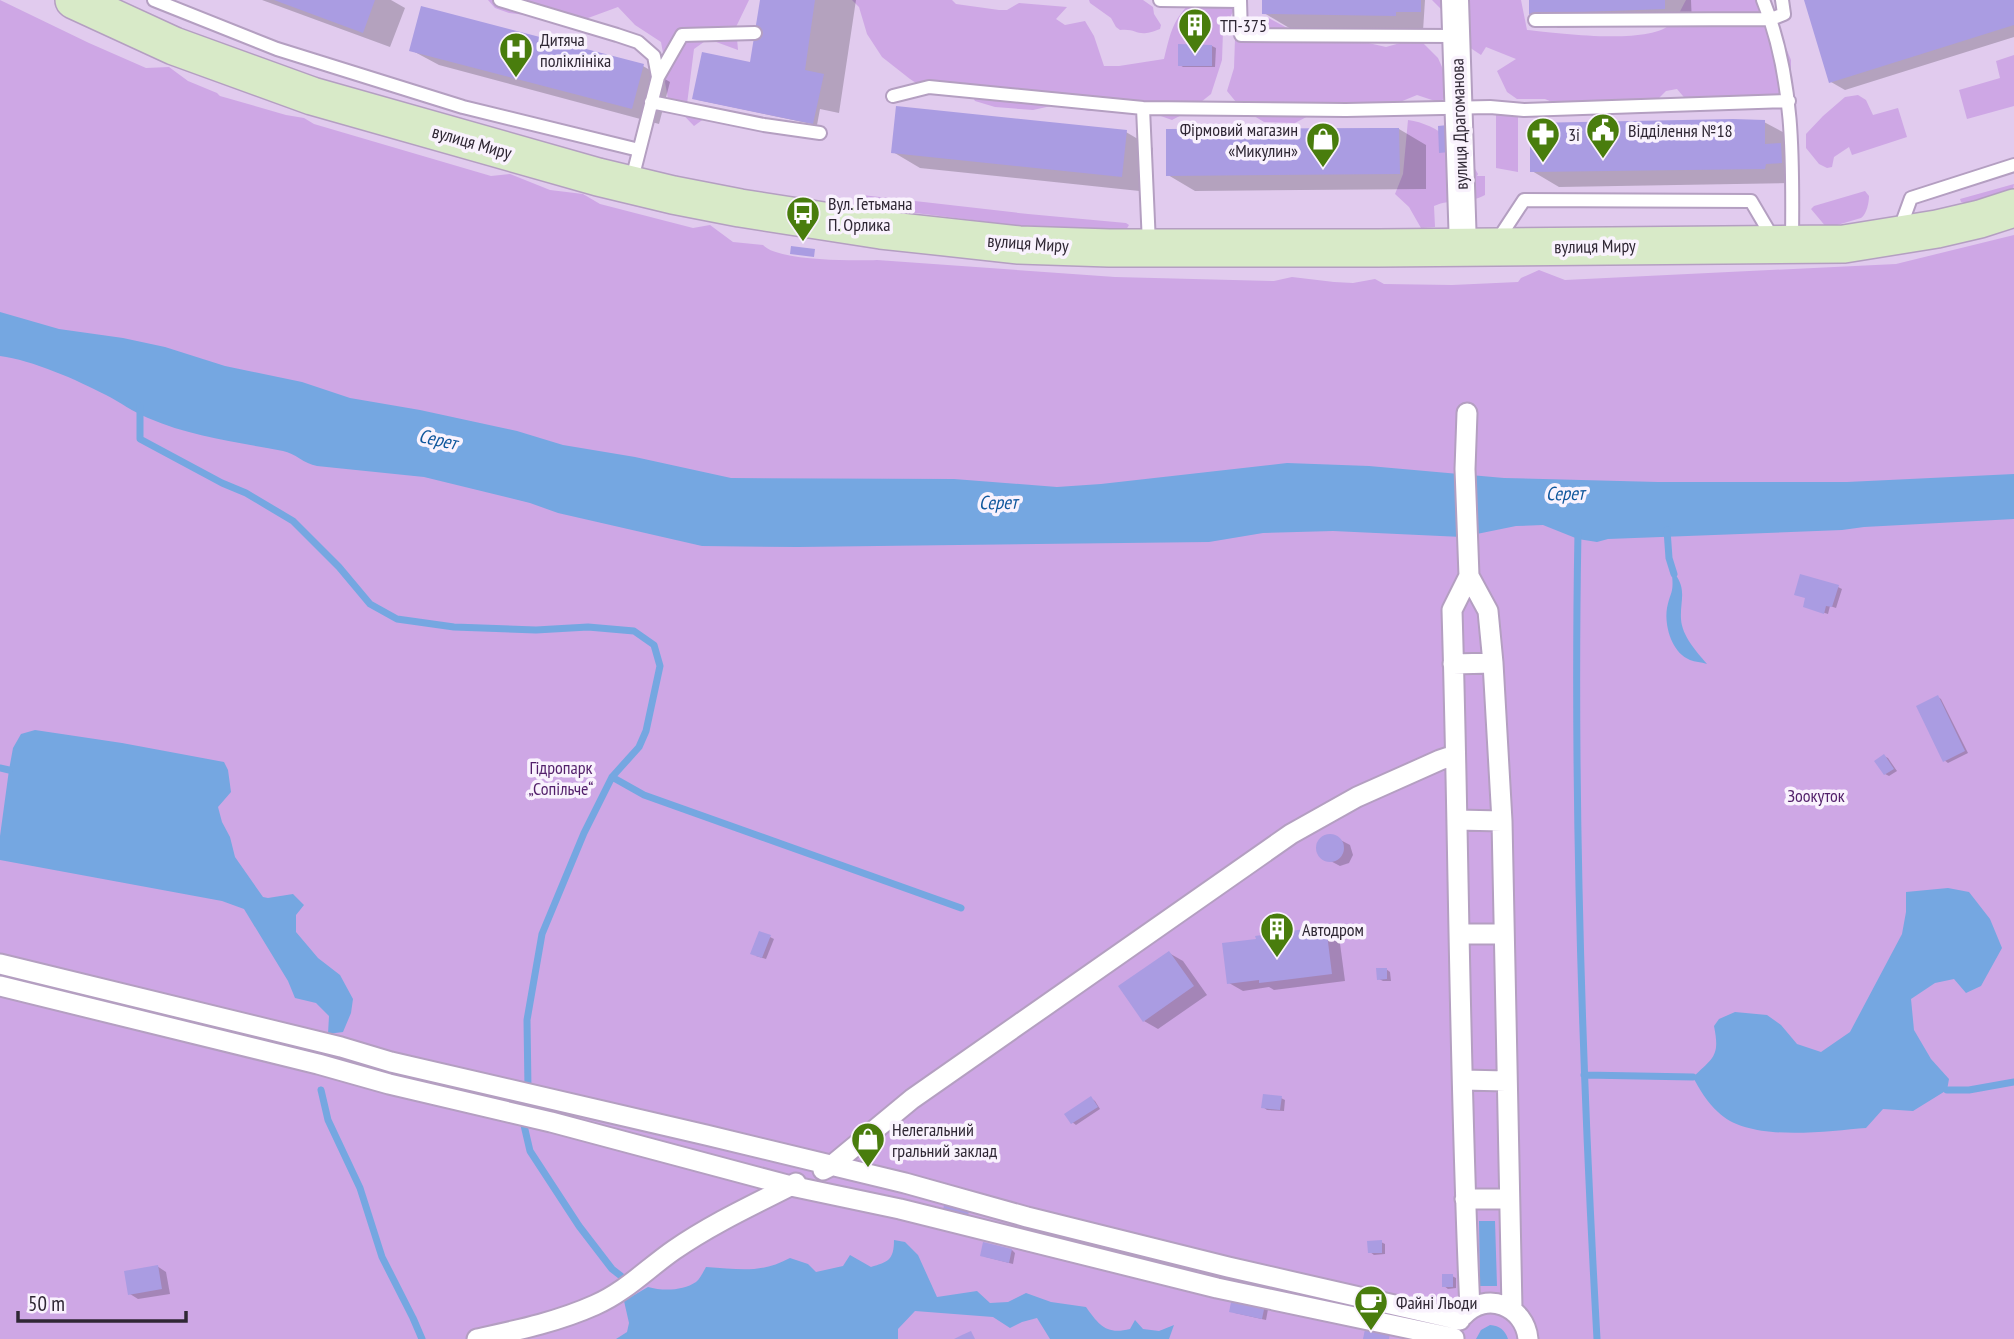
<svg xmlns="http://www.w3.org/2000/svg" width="2014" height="1339" font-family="'PT Sans Narrow',sans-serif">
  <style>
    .green { fill: #cea7e5 }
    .water { fill: #75a7e1 }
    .shadow { fill: #0003 }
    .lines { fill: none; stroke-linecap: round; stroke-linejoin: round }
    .stream { stroke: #75a7e1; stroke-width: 7 }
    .building { fill: #aa9ce2 }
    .service-casing { stroke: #b49fc1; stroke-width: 16 }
    .pedestrian-casing { stroke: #b49fc1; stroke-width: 23 }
    .minor-casing { stroke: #b49fc1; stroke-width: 30 }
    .secondary-casing { stroke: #b49fc1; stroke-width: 40 }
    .service { stroke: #fff; stroke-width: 12 }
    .pedestrian { stroke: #fff; stroke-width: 19 }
    .minor { stroke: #fff; stroke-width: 26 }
    .secondary { stroke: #d8eac8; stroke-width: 37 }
    .labels { text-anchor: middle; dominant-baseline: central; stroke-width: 7; stroke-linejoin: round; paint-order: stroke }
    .poi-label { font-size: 18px; fill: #2f2734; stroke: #f9f2fd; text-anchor: start }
    .street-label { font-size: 18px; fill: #2f2734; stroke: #f9f2fd }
    .park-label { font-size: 18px; fill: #521f6a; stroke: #f9f2fd }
    .water-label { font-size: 19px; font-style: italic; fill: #0e569c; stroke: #f9f2fd }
  </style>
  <rect width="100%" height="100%" fill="#e1cbee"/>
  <path class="green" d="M0 0 89 43 146 68 169 67 188 81 217 93 220 96 286 115 304 118 314 124 491 176 510 174 550 190 583 194 600 204 693 228 710 225 733 242 763 245C777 261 854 261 877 260L1115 277 1274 281 1292 277 1334 282 1353 283 1375 279 1384 284 1452 285 1518 282 1521 278 1539 270 1565 280 1896 264 2014 235V1339H0Z
    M488 0H749L736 27 738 50 708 39 694 49 687 104 716 110 694 126 668 99 665 82V64L661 42 635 25 618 7 569 25 543 17 509 13 495 8Z
    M852 0H952L956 4 999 10H1007L1019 3 1067 7 1056 19 1065 25 1085 21 1094 36 1104 66H1119L1164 59C1171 31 1172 21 1193 0H1239L1223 31 1222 60 1211 94 1191 110 1172 120 1141 109 1089 111 1060 104 1033 110 995 107 975 101 968 89H925L910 79 882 57 867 34 859 7Z
    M1089 0H1143L1153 7 1154 14 1161 25 1160 29C1136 39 1139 28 1120 30L1116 27 1111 18 1090 3Z
    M1432 0H1521L1527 30C1558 33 1650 46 1672 23 1678 17 1682 7 1686 0H1756L1764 19 1784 43 1791 60V84L1777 98 1694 109 1677 89 1666 91 1645 112 1577 113 1545 99H1517L1507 92 1497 71 1516 59 1486 47 1481 55 1463 43 1441 9Z
    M1265 16 1302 36 1326 42 1351 39 1386 47 1418 38 1438 58 1450 85 1441 103 1417 95 1400 102 1314 113 1295 123 1264 122 1241 108 1227 91 1234 68 1235 39 1250 20Z
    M2014 55V106L1967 119 1959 90 2000 78 1996 61Z
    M1858 95 1866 100 1873 115 1898 108 1907 137 1852 155 1849 147 1834 157 1832 167 1827 168 1819 164 1806 148V134L1823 116 1845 97Z
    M1496 115 1518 116V172L1496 168Z
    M1408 120C1438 124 1464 147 1478 174L1477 176H1485V195C1469 204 1452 198 1434 206L1435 227 1421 228 1409 207 1395 194 1403 174Z
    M2014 184 2013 190 1965 203 1961 202 1960 199Z
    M1865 191 1869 196C1869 202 1867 214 1861 218L1827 228 1811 209 1814 206Z
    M862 195 1028 214 1126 223 1129 225 1126 230 1045 229 859 206Z"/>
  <path class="water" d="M0 312 59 329 123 338 165 347 225 366 302 382 350 398 420 410 517 431 563 445 635 457 731 478 954 479 1057 487 1101 484 1287 463 1369 466 1504 478 1658 482H1847L2014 474V519L1864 527 1842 530 1608 539 1597 542 1578 539 1543 525 1516 526 1462 537 1333 531 1263 533 1209 542 798 547 702 546 558 513 530 503 424 477 317 466C304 464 295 453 283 451 237 442 192 437 148 418 133 412 120 402 106 395 77 380 32 360 0 356Z
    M1675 574C1687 590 1680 601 1681 619 1682 636 1696 651 1707 664 1701 662 1695 662 1690 660 1672 653 1664 626 1667 608 1670 592 1674 594 1672 575Z
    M35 730 122 743 224 762 228 770 231 792 218 807 222 822 230 837 235 857 263 897 268 898 293 894 304 905 296 915V932L318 958 340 975 353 999 351 1013 343 1032 328 1034 329 1016 316 1003 295 998 288 981 244 909 222 901 0 860V836L9 770 13 748 21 734Z
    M1948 888 1969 892 1990 919 2002 948 1981 986 1966 993 1954 979 1935 983 1911 999 1914 1030 1931 1059 1949 1079 1947 1090 1913 1111 1883 1109 1866 1128C1826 1131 1749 1143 1718 1112 1708 1103 1699 1089 1693 1077 1714 1057 1720 1056 1714 1026L1719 1019 1735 1012 1767 1015 1781 1025 1797 1044 1821 1052 1850 1032 1902 934 1906 912V892Z
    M1479 1221H1495L1497 1286H1480Z
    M894 1240 905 1242 918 1255 937 1297 977 1291 990 1303 1008 1302 1026 1293 1051 1302 1086 1307C1099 1325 1106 1335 1130 1329L1135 1320 1143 1329 1159 1331 1174 1325 1169 1339H1050L1037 1318 1022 1322 1010 1328 993 1317 915 1311 898 1329V1339H616L627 1332 629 1323 624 1301 648 1287C662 1291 683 1291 696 1282 700 1279 703 1272 706 1267 739 1269 760 1274 790 1258L808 1264 816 1272 843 1266 850 1255 871 1267C888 1262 894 1260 894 1240Z
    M1490 1325C1500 1326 1505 1330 1508 1339H1476L1481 1330Z"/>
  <path class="shadow" d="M262 0H391L405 8 390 47Z
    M761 0H856L839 113 820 109 817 125 698 100 751 64Z
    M1264 0H1425L1423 31 1291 29 1264 13Z
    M1530 0H1691L1692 24 1558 28 1531 13Z
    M1805 0H2014V37L1845 90 1831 82Z
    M1212 46 1216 48 1215 67H1183L1180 65Z
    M411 50 643 66 670 82 659 124 439 65Z
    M1764 122 1792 137V183L1559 187 1532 171Z
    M1399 129 1426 145V189L1195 191 1168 175Z
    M1126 132 1153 148 1149 192 920 168 893 152Z
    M1838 587 1842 589 1836 608 1830 606 1828 614 1809 608Z
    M1938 697 1941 699 1968 753 1948 763 1944 760Z
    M1884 756 1888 758 1897 771 1889 776 1885 774Z
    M1331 835 1350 845 1353 855 1349 863 1340 866 1321 856 1318 847 1322 838Z
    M1326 928 1339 936 1345 981 1274 990 1269 987 1243 991 1229 983Z
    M770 937 774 939 766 959 756 956Z
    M1169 953 1183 961 1207 995 1158 1029 1144 1021Z
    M1386 969 1390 972 1391 981H1383L1379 979Z
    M1091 1098 1095 1101 1100 1109 1076 1125 1072 1122Z
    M1281 1098 1285 1100 1284 1111 1267 1110 1263 1107Z
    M1381 1242 1385 1244V1254L1374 1255 1370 1252Z
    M1012 1250 1015 1253 1013 1264 986 1257Z
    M157 1266 166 1272 170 1294 138 1299 130 1294Z
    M1452 1276 1456 1278V1288L1448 1289 1444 1286Z
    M1269 1304 1266 1320 1235 1313Z"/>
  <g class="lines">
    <path class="stream" d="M140 406V439L222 483 246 493 293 521 339 567 370 604 397 619 454 627 536 630 588 627 634 631 654 645 660 666 646 731 639 747 612 777 584 833 542 934 527 1020 528 1089
      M1667 530 1669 558 1674 574
      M1578 532C1573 800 1582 1071 1597 1339
      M0 768 9 770
      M612 777 644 795 961 908
      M1584 1075 1693 1077
      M321 1090 328 1120 360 1188 382 1257 413 1318 422 1339
      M1947 1090H1969L2014 1082
      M523 1121 530 1151 579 1226 612 1269 621 1276"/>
  </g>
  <path class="building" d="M274 0H375L363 33Z
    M760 0H815L805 70 824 74 813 124 692 99 702 52 750 62Z
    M1262 0H1421V12H1396V16L1262 14Z
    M1529 0H1665V9L1529 14Z
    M1804 0H2014V25L1829 83Z
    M421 6 644 64 632 109 409 51Z
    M1178 44 1212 45V66H1178Z
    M896 106 1127 130 1122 177 891 153Z
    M1733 119 1765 120V144L1781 143 1782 163 1766 164 1765 169 1530 172V123Z
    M1448 125 1449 152 1439 153 1438 126Z
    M1376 128H1399L1400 174 1166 176V129Z
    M791 246 815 249 814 257 790 254Z
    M1800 574 1839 585 1832 607 1826 606 1824 614 1803 607 1805 598 1794 595Z
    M1938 695 1965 751 1943 762 1916 706Z
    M1884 754 1894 769 1884 775 1874 761Z
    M1316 848a14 14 0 1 1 28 0a14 14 0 1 1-28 0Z
    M1326 926 1332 974 1259 983V980L1227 984 1222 943 1256 939 1255 936Z
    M759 931 771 935 762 958 750 954Z
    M1169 951 1194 986 1143 1022 1118 986Z
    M1376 968H1387V979L1377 980Z
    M1263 1094 1282 1096 1280 1110 1261 1108Z
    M1091 1096 1098 1107 1071 1124 1064 1114Z
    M946 1198 971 1204 967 1219 942 1213Z
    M1382 1240V1253H1368L1367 1241Z
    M983 1242 1012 1249 1009 1263 980 1256Z
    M158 1265 162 1289 128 1295 124 1271Z
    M1442 1274H1453V1287H1442Z
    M1233 1293 1266 1300 1262 1319 1229 1312Z
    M1365 1329 1390 1334 1389 1339H1363Z
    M971 1331 975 1339H954L962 1335Z"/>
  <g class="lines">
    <g class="service-casing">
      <path id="service" d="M154 0 277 49 463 107 639 150
        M500 0 617 35 638 42 654 56 658 77 631 183
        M1160 0 1240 1
        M1240 0 1241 35 1456 36
        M1763 0C1794 76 1793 160 1792 241
        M1535 20 1771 19 1784 14 1782 0
        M658 77 682 35 755 33
        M893 96 929 87 1143 108 1346 110 1490 107 1524 110 1789 101
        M651 102 764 125 820 133
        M1143 108 1149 244
        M1899 231 1911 198 2014 165
        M1497 241 1524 200 1751 201 1774 240"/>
    </g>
    <g class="pedestrian-casing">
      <path id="pedestrian" d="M1467 413 1465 469 1469 576 1488 611 1493 663 1502 821 1512 1309
        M1469 576 1452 610C1459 843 1459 1077 1470 1309
        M1453 664 1493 663
        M1457 820 1502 821
        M1461 934H1504
        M0 964 341 1047 391 1062 706 1135 905 1183 1027 1217 1228 1267 1460 1320
        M0 986 318 1064 389 1084 551 1122 791 1186 900 1209 1217 1288 1454 1338
        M1463 1080 1506 1081
        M823 1170 831 1166 912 1099 1291 834 1357 797 1440 760 1455 755
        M1465 1199H1509
        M1463 1316C1486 1290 1525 1306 1528 1339
        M477 1339C518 1330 557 1322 595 1305 625 1292 648 1268 674 1250 713 1223 755 1204 796 1183"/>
    </g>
    <g class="minor-casing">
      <path id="minor" d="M1455 0 1463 247"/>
    </g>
    <g class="secondary-casing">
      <path id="secondary" d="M74 0 174 46 312 96 598 177 673 195 740 208 881 230 1019 245 1109 248H1378L1844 244 1937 229 1980 219 2014 208"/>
    </g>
    <use href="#service" class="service"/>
    <use href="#pedestrian" class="pedestrian"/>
    <use href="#minor" class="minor"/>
    <use href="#secondary" class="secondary"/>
  </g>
  <defs>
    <g id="building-pin" transform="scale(1.75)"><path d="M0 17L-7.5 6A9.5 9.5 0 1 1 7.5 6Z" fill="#497d0d" stroke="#f9f2fd"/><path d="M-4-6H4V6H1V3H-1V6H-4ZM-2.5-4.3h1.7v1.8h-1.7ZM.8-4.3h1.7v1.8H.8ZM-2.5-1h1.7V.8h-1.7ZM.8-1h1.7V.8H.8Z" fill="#fff"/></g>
    <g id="hospital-pin" transform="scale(1.75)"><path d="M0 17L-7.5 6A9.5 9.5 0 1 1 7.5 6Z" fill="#497d0d" stroke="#f9f2fd"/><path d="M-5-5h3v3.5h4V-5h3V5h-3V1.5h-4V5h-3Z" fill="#fff"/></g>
    <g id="civic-pin" transform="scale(1.75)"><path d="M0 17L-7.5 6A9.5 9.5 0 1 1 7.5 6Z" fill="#497d0d" stroke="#f9f2fd"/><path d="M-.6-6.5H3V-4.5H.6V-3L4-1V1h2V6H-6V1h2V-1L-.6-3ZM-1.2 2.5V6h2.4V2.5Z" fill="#fff"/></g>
    <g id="pharmacy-pin" transform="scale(1.75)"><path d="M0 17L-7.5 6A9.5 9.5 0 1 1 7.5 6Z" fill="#497d0d" stroke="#f9f2fd"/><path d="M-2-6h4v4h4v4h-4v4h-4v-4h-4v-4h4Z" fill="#fff"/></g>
    <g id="shop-pin" transform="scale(1.75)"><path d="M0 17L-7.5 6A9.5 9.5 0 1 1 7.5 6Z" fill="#497d0d" stroke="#f9f2fd"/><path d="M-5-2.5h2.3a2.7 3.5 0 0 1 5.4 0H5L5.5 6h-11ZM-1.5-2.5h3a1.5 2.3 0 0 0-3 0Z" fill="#fff"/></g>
    <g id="bus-pin" transform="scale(1.75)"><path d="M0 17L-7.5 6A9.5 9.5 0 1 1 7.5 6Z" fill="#497d0d" stroke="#f9f2fd"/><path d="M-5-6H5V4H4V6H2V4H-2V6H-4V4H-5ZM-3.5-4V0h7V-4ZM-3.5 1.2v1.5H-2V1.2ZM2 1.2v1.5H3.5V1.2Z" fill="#fff"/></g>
    <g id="cafe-pin" transform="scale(1.75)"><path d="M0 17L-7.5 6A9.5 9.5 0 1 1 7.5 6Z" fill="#497d0d" stroke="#f9f2fd"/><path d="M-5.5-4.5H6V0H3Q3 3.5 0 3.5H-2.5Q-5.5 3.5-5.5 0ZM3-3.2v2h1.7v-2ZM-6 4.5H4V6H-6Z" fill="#fff"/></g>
  </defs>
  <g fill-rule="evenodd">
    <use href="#building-pin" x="1195" y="25"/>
    <use href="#hospital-pin" x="516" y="49"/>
    <use href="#civic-pin" x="1603" y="130"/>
    <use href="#pharmacy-pin" x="1543" y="134"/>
    <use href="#shop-pin" x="1323" y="139"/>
    <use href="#bus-pin" x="803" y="213"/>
    <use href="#building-pin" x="1277" y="929"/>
    <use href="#shop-pin" x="868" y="1139"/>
    <use href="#cafe-pin" x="1371" y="1302"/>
  </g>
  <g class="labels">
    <g class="poi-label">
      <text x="1220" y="25">ТП-375</text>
      <text x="540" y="39">Дитяча<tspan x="540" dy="21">поліклініка</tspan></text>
      <text x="1298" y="129" text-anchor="end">Фірмовий магазин<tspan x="1298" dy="21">«Микулин»</tspan></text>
      <text x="1628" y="130">Відділення №18</text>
      <text x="1568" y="134">3і</text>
      <text x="828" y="203">Вул. Гетьмана<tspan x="828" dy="21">П. Орлика</tspan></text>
      <text x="1302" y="929">Автодром</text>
      <text x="892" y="1129">Нелегальний<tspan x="892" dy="21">гральний заклад</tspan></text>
      <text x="1396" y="1302">Файні Льоди</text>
    </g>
    <g class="street-label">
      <text transform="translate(1459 124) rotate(-92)">вулиця Драгоманова</text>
      <text transform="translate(472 142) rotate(16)">вулиця Миру</text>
      <text transform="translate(1028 243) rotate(4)">вулиця Миру</text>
      <text transform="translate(1595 246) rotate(-1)">вулиця Миру</text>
    </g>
    <g class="park-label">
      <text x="561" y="767">Гідропарк<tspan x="561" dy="21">„Сопільче“</tspan></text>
      <text x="1816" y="795">Зоокуток</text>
    </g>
    <g class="water-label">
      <text transform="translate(438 439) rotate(12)">Серет</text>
      <text transform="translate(1565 493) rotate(-1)">Серет</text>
      <text transform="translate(998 502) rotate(-1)">Серет</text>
    </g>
  </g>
  <path d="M18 1311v10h168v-10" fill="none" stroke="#2f2734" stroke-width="3.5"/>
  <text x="28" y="1311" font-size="21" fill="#2f2734" stroke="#f9f2fd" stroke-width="5" paint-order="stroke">50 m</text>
</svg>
